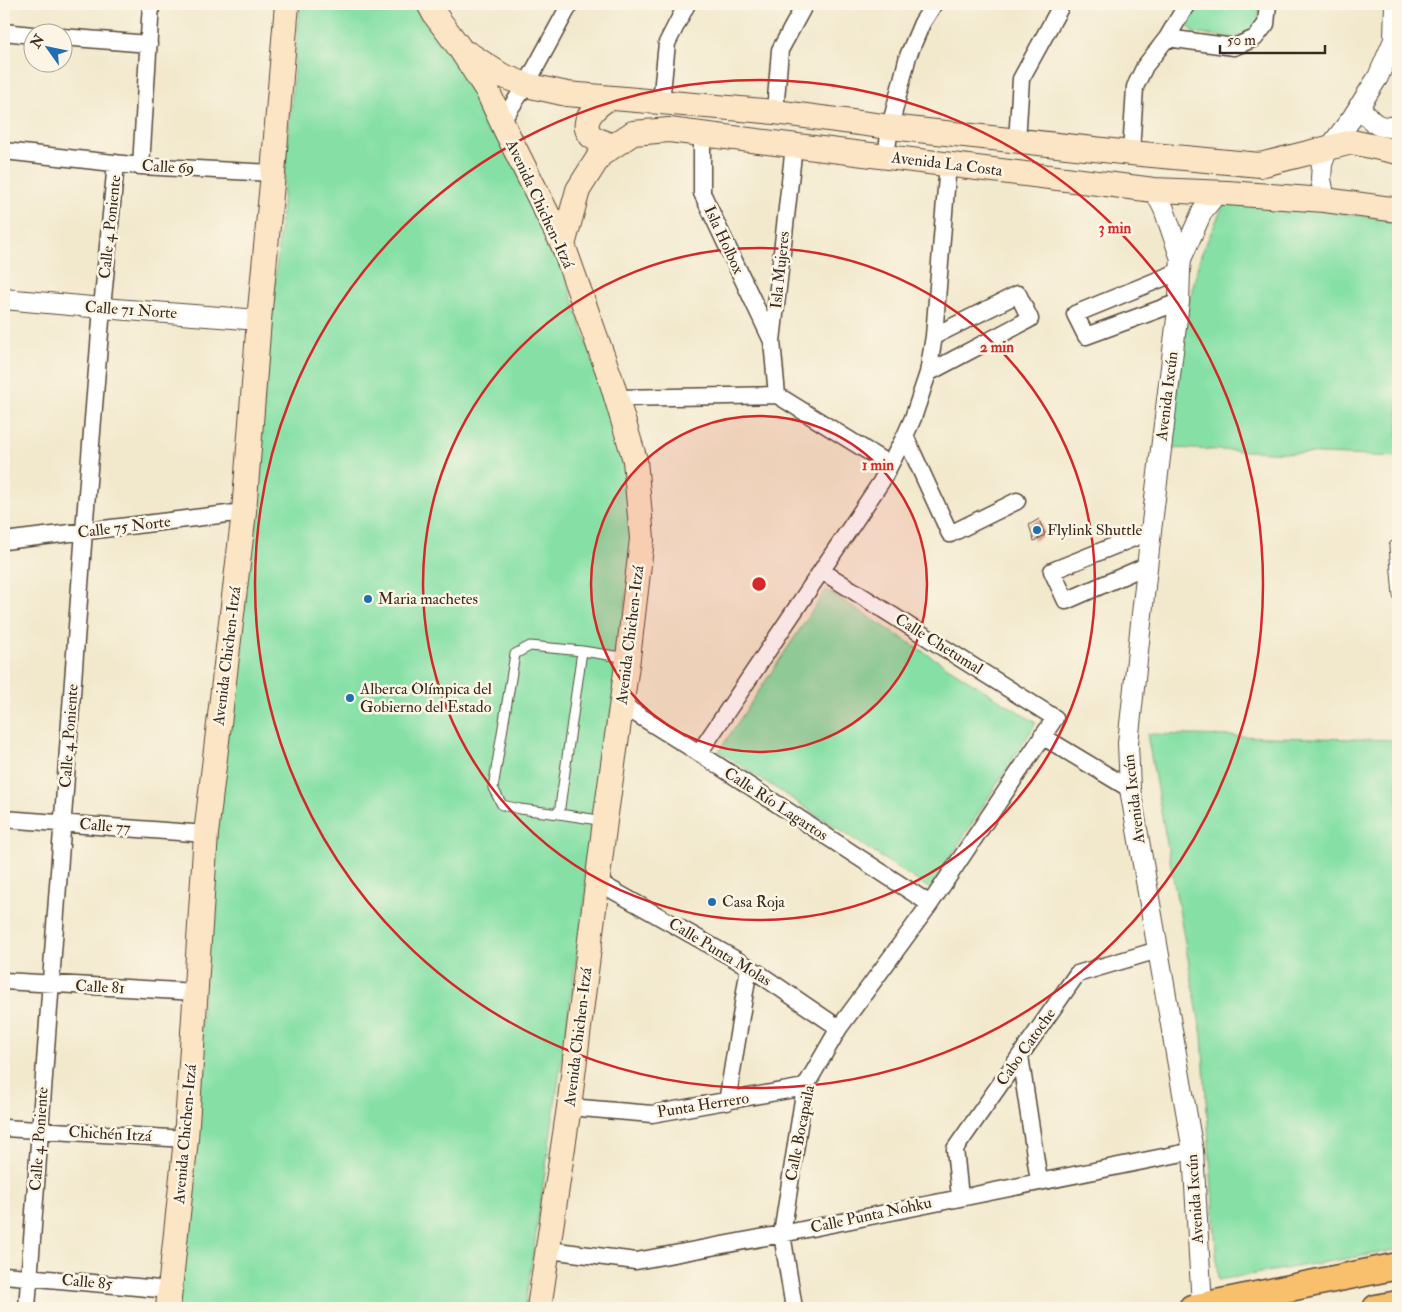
<svg xmlns="http://www.w3.org/2000/svg" width="1402" height="1312" font-family="'IM FELL Double Pica',serif">
  <style>
    .green { fill: #86e0a6; stroke: #608562 }
    .building { fill: #d5957e }
    .lines { fill: none; stroke-linecap: round; stroke-linejoin: round }
    .service-casing { stroke: #564738; stroke-width: 11 }
    .minor-casing { stroke: #564738; stroke-width: 19 }
    .tertiary-casing { stroke: #564738; stroke-width: 22 }
    .secondary-casing { stroke: #564738; stroke-width: 26 }
    .primary-casing { stroke: #564738; stroke-width: 29 }
    .service { stroke: #fff; stroke-width: 9 }
    .minor { stroke: #fff; stroke-width: 16 }
    .tertiary { stroke: #fff; stroke-width: 20 }
    .secondary { stroke: #fce5c4; stroke-width: 24 }
    .primary { stroke: #f8bf6c; stroke-width: 26 }
    .ring { fill: none; stroke: #d62828; stroke-width: 2.5 }
    .poi-dot { fill: #1f6fb2; stroke: #fcf5e5; stroke-width: 2 }
    .labels { text-anchor: middle; dominant-baseline: central; stroke-width: 5; stroke-linejoin: round; paint-order: stroke }
    .street-label { font-size: 16px; fill: #3b2a1e; stroke: #fcf5e5 }
    .poi-label { font-size: 16px; fill: #3b2a1e; stroke: #fcf5e5; text-anchor: start }
    .centre { fill: #d62828; stroke: #fcf5e5; stroke-width: 2.5 }
    .ring-label { font-size: 15px; text-anchor: middle; font-weight: bold; fill: #d62828; stroke: #fcf5e5; stroke-width: 5; stroke-linejoin: round; paint-order: stroke }
  </style>
  <rect width="100%" height="100%" fill="#fcf5e5"/>
  <filter id="ink" filterUnits="userSpaceOnUse"><feTurbulence type="fractalNoise" baseFrequency=".02" numOctaves="2"/><feDisplacementMap in="SourceGraphic" scale="10" xChannelSelector="R" yChannelSelector="G"/><feConvolveMatrix kernelMatrix="1 2 1 2 8 2 1 2 1" color-interpolation-filters="sRGB"/></filter>
  <filter id="wash" filterUnits="userSpaceOnUse"><feTurbulence type="fractalNoise" baseFrequency=".0096" numOctaves="4" result="noise"/><feDisplacementMap in="SourceGraphic" scale="20" xChannelSelector="R" yChannelSelector="G"/><feGaussianBlur stdDeviation="1.12" result="paint"/><feColorMatrix in="noise" values="0 0 0 0 0 0 0 0 0 0 0 0 0 0 0 0 0 1.4 0 .05"/><feComposite in="paint" operator="in"/></filter>
  <g filter="url(#wash)">
    <rect width="100%" height="100%" fill="#f2e9cd"/>
    <path class="green" d="M300 4H420L493 118 557 250 623 456 634 538 597 819 525 1308H178L216 833 268 359Z
      M1196 4H1260L1258 20 1252 31 1233 38 1193 33 1188 26 1190 16Z
      M1227 197 1398 221V457L1170 448 1186 314 1201 255Z
      M826 590 1036 723 930 889 719 751Z
      M1147 734 1398 740V1250L1218 1280 1202 1036Z"/>
    <g id="blocks">
      <path class="building" d="M1039 519 1045 535 1034 541 1029 525Z"/>
    </g>
  </g>
  <g filter="url(#ink)">
    <use href="#blocks" fill-opacity="0" stroke="#564738" stroke-width="1"/>
    <g class="lines">
      <g class="service-casing">
        <path id="service" d="M1394 546 1398 596
          M559 814 520 809 502 805 493 788 515 654 530 646 582 651
          M605 821 559 814 582 651 628 658"/>
      </g>
      <g class="minor-casing">
        <path id="minor" d="M4 32 32 35
          M62 37 149 44
          M1167 38 1234 47 1255 38 1266 24 1268 4
          M661 102 667 43 687 4
          M775 112 780 50 805 4
          M501 122 526 85 570 4
          M702 134V193L772 341
          M1017 141 1021 79 1062 4
          M4 151 141 166 273 173
          M1131 153 1135 87 1145 66 1167 38 1187 4
          M886 157 890 127 908 56 922 23 934 4
          M141 166 151 4
          M1179 302 1086 336 1075 314 1180 271
          M928 373 1030 319 1018 294 934 336
          M777 395 772 341 794 146
          M617 398 777 395 890 465
          M905 436 950 534 1017 501
          M4 541 244 512
          M1148 565 1066 601 1052 571 1151 531
          M622 705 699 753 930 904
          M1042 736 1130 789
          M699 753 881 482 905 436 913 418 928 373 934 336 948 164
          M4 819 206 834
          M598 882 749 967 839 1028
          M4 981 196 992
          M1020 1056 1039 1181
          M727 1102 749 967
          M569 1107 652 1114 805 1087
          M4 1128 186 1139
          M960 1197 955 1149 1077 974 1158 950
          M549 1250 636 1261 782 1234 1193 1151
          M4 1275 170 1290
          M27 1308 84 531 102 308 116 163
          M794 1308 782 1234 805 1087 839 1028 930 904 1055 718 822 571"/>
      </g>
      <g class="tertiary-casing">
        <path id="tertiary" d="M1359 106C1372 122 1376 130 1398 126
          M1154 190 1164 209 1181 259 1180 271 1179 302 1151 531 1128 743 1130 789 1193 1151 1202 1306
          M1325 200 1321 179 1322 164 1325 156 1330 147 1352 118 1378 77 1394 40 1395 4
          M1181 259 1202 212 1217 193
          M4 299 102 308 259 320"/>
      </g>
      <g class="secondary-casing">
        <path id="secondary" d="M429 4 435 15 459 47 487 90 506 131 563 245 611 380 635 460 642 539 628 658 605 821 569 1107 539 1308
          M469 54 501 75 526 85 567 94 775 112 890 127 1131 153 1260 165 1352 142 1398 152
          M609 98C597 105 578 121 591 136 597 141 606 143 613 146
          M563 245 578 190 600 155 633 133 669 130 1154 190 1227 193 1325 200 1398 210
          M168 1308 186 1139 206 834 244 512 259 320 273 173 287 4"/>
      </g>
      <g class="primary-casing">
        <path id="primary" d="M1192 1308 1398 1266
          M1376 1308 1398 1304"/>
      </g>
      <use href="#service" class="service"/>
      <use href="#minor" class="minor"/>
      <use href="#tertiary" class="tertiary"/>
      <use href="#secondary" class="secondary"/>
      <use href="#primary" class="primary"/>
    </g>
  </g>
  <circle cx="759" cy="584" r="168" fill="#d62828" fill-opacity=".12"/>
  <g class="ring">
    <circle cx="759" cy="584" r="168"/>
    <circle cx="759" cy="584" r="336"/>
    <circle cx="759" cy="584" r="504"/>
  </g>
  <g class="poi-dot">
    <circle cx="1037" cy="530" r="5"/>
    <circle cx="368" cy="599" r="5"/>
    <circle cx="350" cy="698" r="5"/>
    <circle cx="712" cy="902" r="5"/>
  </g>
  <g class="labels">
    <g class="street-label">
      <text transform="translate(947 164) rotate(7)">Avenida La Costa</text>
      <text transform="translate(168 167) rotate(3)">Calle 69</text>
      <text transform="translate(540 204) rotate(65)">Avenida Chichen-Itzá</text>
      <text transform="translate(110 227) rotate(-84)">Calle 4 Poniente</text>
      <text transform="translate(724 240) rotate(65)">Isla Holbox</text>
      <text transform="translate(780 270) rotate(-84)">Isla Mujeres</text>
      <text transform="translate(131 310) rotate(4)">Calle 71 Norte</text>
      <text transform="translate(1167 396) rotate(-83)">Avenida Ixcún</text>
      <text transform="translate(124 527) rotate(-7)">Calle 75 Norte</text>
      <text transform="translate(630 635) rotate(-83)">Avenida Chichen-Itzá</text>
      <text transform="translate(939 644) rotate(32)">Calle Chetumal</text>
      <text transform="translate(227 656) rotate(-83)">Avenida Chichen-Itzá</text>
      <text transform="translate(69 736) rotate(-86)">Calle 4 Poniente</text>
      <text transform="translate(1134 799) rotate(-97)">Avenida Ixcún</text>
      <text transform="translate(776 804) rotate(33)">Calle Río Lagartos</text>
      <text transform="translate(105 826) rotate(5)">Calle 77</text>
      <text transform="translate(720 952) rotate(31)">Calle Punta Molas</text>
      <text transform="translate(100 987) rotate(3)">Calle 81</text>
      <text transform="translate(578 1037) rotate(-83)">Avenida Chichen-Itzá</text>
      <text transform="translate(1026 1047) rotate(-55)">Cabo Catoche</text>
      <text transform="translate(703 1105) rotate(-9)">Punta Herrero</text>
      <text transform="translate(800 1133) rotate(-79)">Calle Bocapaila</text>
      <text transform="translate(110 1134) rotate(3)">Chichén Itzá</text>
      <text transform="translate(185 1134) rotate(-85)">Avenida Chichen-Itzá</text>
      <text transform="translate(39 1139) rotate(-86)">Calle 4 Poniente</text>
      <text transform="translate(1195 1199) rotate(-94)">Avenida Ixcún</text>
      <text transform="translate(871 1215) rotate(-12)">Calle Punta Nohku</text>
      <text transform="translate(87 1282) rotate(5)">Calle 85</text>
    </g>
    <g class="poi-label">
      <text x="1047" y="530">Flylink Shuttle</text>
      <text x="378" y="599">Maria machetes</text>
      <text x="360" y="689">Alberca Olímpica del<tspan x="360" dy="18">Gobierno del Estado</tspan></text>
      <text x="722" y="902">Casa Roja</text>
    </g>
  </g>
  <circle cx="759" cy="584" r="8" class="centre"/>
  <g class="ring-label">
    <text x="1115" y="233">3 min</text>
    <text x="997" y="352">2 min</text>
    <text x="878" y="470">1 min</text>
  </g>
  <rect width="1402" height="1312" fill="none" stroke="#fcf5e5" stroke-width="20"/>
  <g transform="translate(48 48) rotate(303)"><circle r="24" fill="#fcf5e5" stroke="#afa495"/>
  <path d="M0-4L9 19L0 12L-9 19Z" fill="#1f6fb2"/>
  <text y="-8" font-size="14" font-weight="bold" text-anchor="middle" fill="#3b2a1e">N</text>
  </g>
  <path d="M1220 45v8h105v-8" fill="none" stroke="#3b2a1e" stroke-width="2.5"/>
  <text x="1227" y="45" font-size="15" fill="#3b2a1e" stroke="#fcf5e5" stroke-width="4" paint-order="stroke">50 m</text>
</svg>
